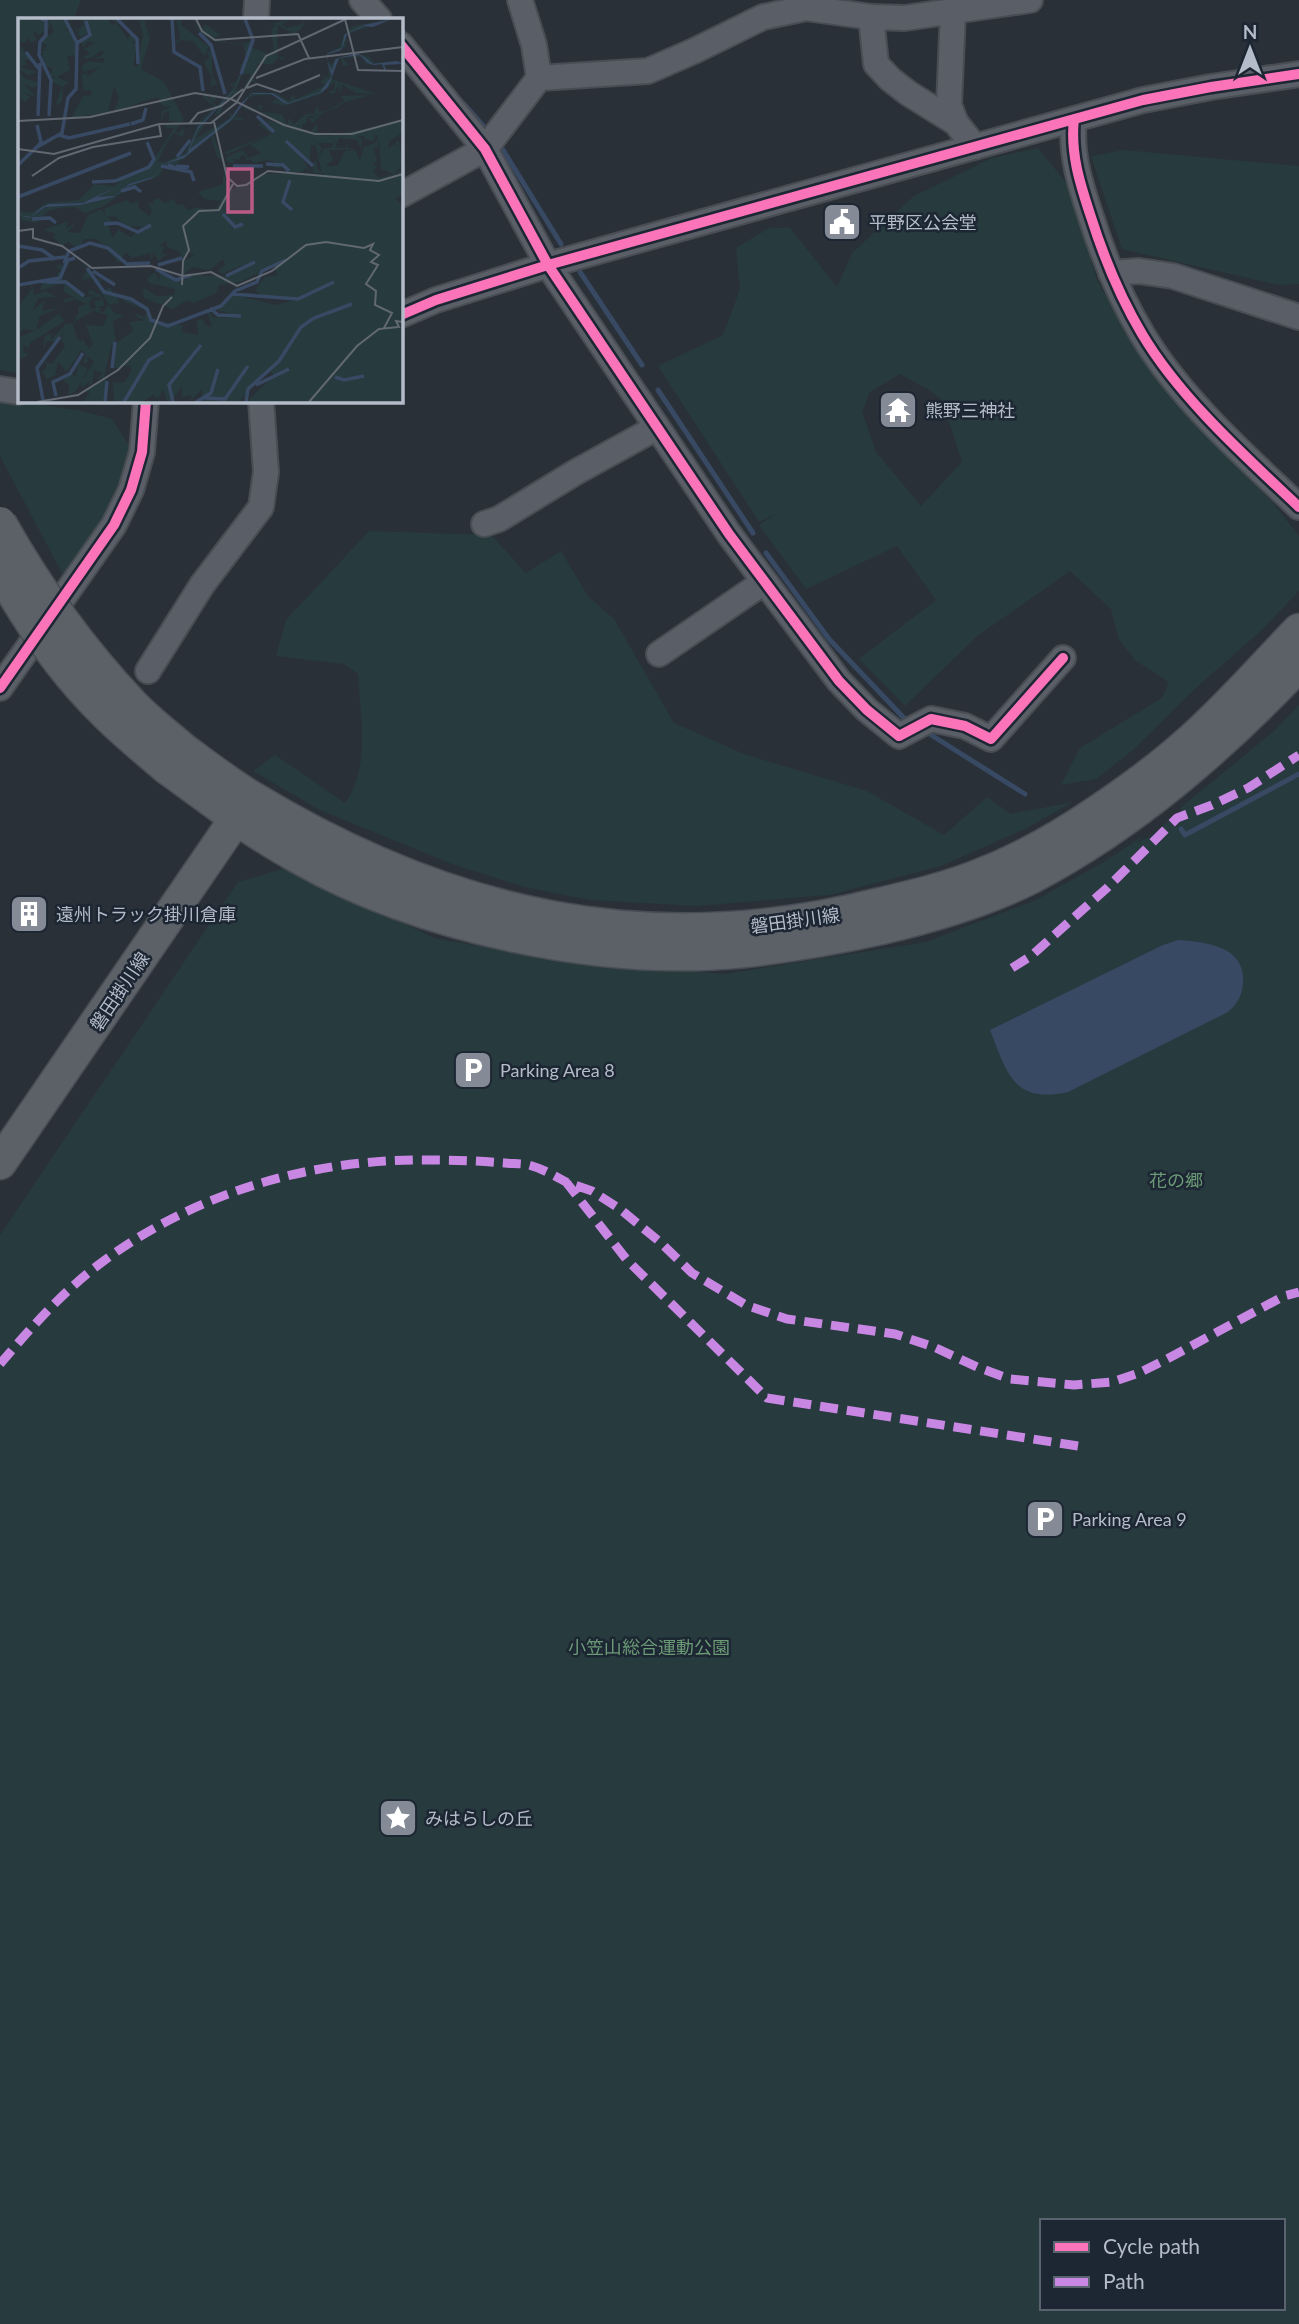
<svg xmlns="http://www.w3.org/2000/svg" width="1299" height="2324" font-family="Lato,'Noto Sans JP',sans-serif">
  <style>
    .green { fill: #273a3e; fill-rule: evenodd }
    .water { fill: #384963 }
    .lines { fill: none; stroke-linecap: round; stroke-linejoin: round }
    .stream { stroke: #384963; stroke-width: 5 }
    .minor-casing { stroke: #484c53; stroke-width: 28 }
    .major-casing { stroke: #484c55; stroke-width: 35 }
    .minor { stroke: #5a5e66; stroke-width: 24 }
    .major { stroke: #5c6168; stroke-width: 32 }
    .major-bridge-casing { stroke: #484c55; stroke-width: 35; stroke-linecap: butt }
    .major-bridge { stroke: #5c6168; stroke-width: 32 }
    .quiet { stroke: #c787e3; stroke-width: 9; stroke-dasharray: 18 9; stroke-linecap: butt }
    .cycleway-casing { stroke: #1d2633; stroke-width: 15 }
    .cycleway { stroke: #fb73b8; stroke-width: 10 }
    .labels { text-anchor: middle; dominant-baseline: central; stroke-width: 5; stroke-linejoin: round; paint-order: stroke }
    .poi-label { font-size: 18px; fill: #b4bcc9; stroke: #1d2633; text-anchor: start }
    .street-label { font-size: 18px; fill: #b4bcc9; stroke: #1d2633 }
    .park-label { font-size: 18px; fill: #6b9a76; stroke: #1d2633 }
    .inset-river { fill: none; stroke: #384963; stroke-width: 3.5 }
    .inset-road { fill: none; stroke: #616872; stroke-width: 2 }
    .view { fill: #bc5a87; fill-opacity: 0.15; stroke: #bc5a87; stroke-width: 3.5 }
    .inset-edge { fill: none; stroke: #b4bcc9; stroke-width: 3.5 }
  </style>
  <rect width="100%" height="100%" fill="#2a3038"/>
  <path class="green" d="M0 0H80V2L74 19H19V373L0 370Z
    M1038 148 1068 185 1097 280 1128 333 1182 409 1274 504 1299 536V591L1261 631 1198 686 1133 750 1096 779 1061 785 1080 748 1162 698 1169 682 1136 661 1119 640 1111 609 1070 571 976 637 905 706 859 659 936 600 897 546 806 589 759 525 776 514 759 522 658 366 723 335 740 289 736 248 769 228H790L837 287 852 253 914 196 992 158ZM900 374 929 390 942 400 962 462 921 506 876 452 862 412 870 392Z
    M1124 150 1299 166V284L1278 285 1122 249 1091 156Z
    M0 398 82 411 112 419 130 447 114 502 63 575 0 456Z
    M369 531 491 535 526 573 561 551 588 596 614 619 674 723 744 754 867 791 944 835 987 797 1011 814 1073 802 1025 829 941 866 829 895 696 906 591 900 524 887 452 864 320 810 253 771 275 755 345 803C371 768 360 715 358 674L344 664 276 656 286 620Z
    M1299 705V2324H0V1235L238 882 289 867 434 938 562 961 725 974 926 942 1036 900 1102 863 1143 836 1137 843 1151 836 1182 810 1180 808 1273 732ZM1042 2221H1283V2308H1042Z"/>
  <path class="water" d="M1178 940C1206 942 1246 946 1243 983 1242 996 1238 1003 1228 1012L1068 1092C1013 1104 1007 1073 990 1030L1163 945Z"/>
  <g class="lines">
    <path class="stream" d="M401 29 408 38
      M464 104 485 128
      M500 145 561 244
      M580 272 642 365
      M658 390 753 533
      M766 553 829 639 903 717 911 722
      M928 733 1025 794
      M1181 829 1185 835 1299 774"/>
    <g class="minor-casing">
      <path id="minor" d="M362 0 379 19
        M520 0 534 45 539 78
        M953 12 949 105 956 123
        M871 17 876 64 890 79 908 93 956 123 975 147
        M256 19 257 0
        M401 45 485 149 548 265 729 534 839 681 867 710 899 736 931 719 965 726 991 739 1063 658
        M1074 119C1070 153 1080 184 1091 217 1104 258 1120 297 1142 334 1180 398 1245 456 1299 507
        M401 195 485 149 539 78 648 71 694 51 763 17 806 8 871 17 905 18 1030 0
        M1111 273 1139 271 1173 276 1299 317
        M401 315 436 300 548 265 1143 100 1211 87 1299 74
        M0 389 19 392
        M484 524 499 519 576 472 656 428
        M659 654 764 582
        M148 671 202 585 261 507 266 472 261 401
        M0 688 114 525 131 490 142 452 146 401"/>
    </g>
    <g class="major-casing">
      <path id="major" d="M184 750C206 766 228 783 251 797 449 917 649 962 876 905 910 897 945 889 978 876 1017 861 1060 837 1094 814 1127 792 1160 768 1189 742 1228 708 1263 667 1299 630
        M167 768C209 798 252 832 298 857 421 927 603 966 745 951 791 946 837 938 882 928 933 916 985 901 1032 877 1134 823 1220 748 1299 665
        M0 1163 248 801"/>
    </g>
    <use href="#minor" class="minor"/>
    <use href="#major" class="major"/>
    <g class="major-bridge-casing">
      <path id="major-bridge" d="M0 523C36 587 82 651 132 704 148 721 167 735 184 750
        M0 570C28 621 64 673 106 714 125 733 146 750 167 768"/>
    </g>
    <use href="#major-bridge" class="major-bridge"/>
    <path class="quiet" d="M1012 968 1031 956 1107 888 1177 818 1212 805 1248 788 1299 755
      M0 1364C29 1330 58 1297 93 1269 189 1194 310 1158 431 1160 456 1160 481 1161 505 1163 514 1164 524 1163 532 1166 543 1169 555 1176 566 1182
      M1078 1446 767 1398 627 1260 566 1182 592 1191 620 1209 660 1242 692 1273 746 1305 787 1319 895 1334 934 1347 977 1367 1010 1379 1074 1385 1112 1382 1139 1373 1167 1359 1284 1296 1299 1292"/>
    <g class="cycleway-casing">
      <path id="cycleway" d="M401 45 485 149 548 265 729 534 839 681 867 710 899 736 931 719 965 726 991 739 1063 658
        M1074 119C1070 153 1080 184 1091 217 1104 258 1120 297 1142 334 1180 398 1245 456 1299 507
        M401 315 436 300 548 265 1143 100 1211 87 1299 74
        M0 688 114 525 131 490 142 452 146 401"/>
    </g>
    <use href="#cycleway" class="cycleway"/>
  </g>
  <defs>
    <g id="civic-square" transform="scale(2.0125)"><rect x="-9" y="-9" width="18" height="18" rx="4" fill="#848b96" stroke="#1d2633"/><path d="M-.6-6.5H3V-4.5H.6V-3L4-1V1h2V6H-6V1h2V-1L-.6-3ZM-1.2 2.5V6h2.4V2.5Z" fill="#fff"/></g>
    <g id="temple-square" transform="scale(2.0125)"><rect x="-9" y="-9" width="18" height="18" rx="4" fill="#848b96" stroke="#1d2633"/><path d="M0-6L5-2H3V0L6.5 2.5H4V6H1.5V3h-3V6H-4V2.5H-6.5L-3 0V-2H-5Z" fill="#fff"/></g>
    <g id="building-square" transform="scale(2.0125)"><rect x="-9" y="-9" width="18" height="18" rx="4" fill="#848b96" stroke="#1d2633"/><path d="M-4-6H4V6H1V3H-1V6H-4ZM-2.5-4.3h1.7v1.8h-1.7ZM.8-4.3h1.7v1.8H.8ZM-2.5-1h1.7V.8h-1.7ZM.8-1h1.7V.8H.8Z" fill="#fff"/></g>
    <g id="parking-square" transform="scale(2.0125)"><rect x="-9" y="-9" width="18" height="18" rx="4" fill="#848b96" stroke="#1d2633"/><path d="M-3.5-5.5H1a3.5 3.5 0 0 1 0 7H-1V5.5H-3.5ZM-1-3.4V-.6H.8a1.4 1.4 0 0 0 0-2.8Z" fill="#fff"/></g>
    <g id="sight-square" transform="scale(2.0125)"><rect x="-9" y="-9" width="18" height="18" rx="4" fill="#848b96" stroke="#1d2633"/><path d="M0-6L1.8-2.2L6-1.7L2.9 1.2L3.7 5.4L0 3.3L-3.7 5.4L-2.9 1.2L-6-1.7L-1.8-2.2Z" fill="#fff"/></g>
  </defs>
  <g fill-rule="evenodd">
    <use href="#civic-square" x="842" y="222"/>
    <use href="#temple-square" x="898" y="410"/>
    <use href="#building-square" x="29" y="914"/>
    <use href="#parking-square" x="473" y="1070"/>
    <use href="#parking-square" x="1045" y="1519"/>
    <use href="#sight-square" x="398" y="1818"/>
  </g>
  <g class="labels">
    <g class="poi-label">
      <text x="869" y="222">平野区公会堂</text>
      <text x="925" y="410">熊野三神社</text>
      <text x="56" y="914">遠州トラック掛川倉庫</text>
      <text x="500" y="1070">Parking Area 8</text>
      <text x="1072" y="1519">Parking Area 9</text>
      <text x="425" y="1818">みはらしの丘</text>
    </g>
    <g class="street-label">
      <text transform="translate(795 920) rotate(-8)">磐田掛川線</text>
      <text transform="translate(119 991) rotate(-56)">磐田掛川線</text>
    </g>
    <g class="park-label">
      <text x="1176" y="1180">花の郷</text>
      <text x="649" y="1647">小笠山総合運動公園</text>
    </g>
  </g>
  <g transform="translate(18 18)">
    <rect width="385" height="385" fill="#2a3038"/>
    <path d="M0 1 28 3 26 14 21 17 15 13 19 23 12 24 11 19 7 25 1 23ZM32 1 50 3 54 11H45L51 13 58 24 57 37 49 38 52 52 39 59 50 64 45 69 44 83 37 89 44 69 33 63 38 58 31 59 35 50 27 48 24 33 31 31H24L30 27 25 26V21L36 14 32 4 31 11H27ZM64 1H90L94 7 98 6 94 1 97 2 110 22 112 16 119 22 114 24 119 27 115 48 119 49 125 17 121 1H126L132 21 123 51 146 64 166 101 157 113 160 116 165 110 167 116 164 119 156 115 148 126 140 143 145 145 167 135 181 104 197 89 186 80V75L200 78 196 84 192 80 195 77H187L199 88 216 69 211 67 218 64 225 51 222 47 229 42 225 27 200 24 192 22 187 19 194 28 207 77 193 28 188 32 194 35V57L202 69 199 66 192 69 194 60 186 44 191 41 190 35 187 34V39L175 23 163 22 154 28V1L155 24 163 21 158 1H164L163 7 190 28 174 1 183 13 187 6 202 17 197 20 183 13 193 22 225 26 234 22 228 1 236 19 232 29 251 36 254 33 257 39 253 12 258 7 253 6 273 1 263 6 269 10 285 6V3L287 5 282 12 276 16 260 7 259 30 270 27 259 31 260 40 266 38 265 42 311 60 309 35 321 30 326 17 335 8 375 1 332 15 327 20 331 23 326 24 329 28 310 37V42L313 47 319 40 340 36 352 39 356 45 380 43 385 44 366 48 368 51 367 53 363 47 348 46 344 39 324 40 331 47 325 48 323 40 318 43 314 61 358 76 338 75 320 64 324 67 322 77 321 67 315 77 310 73H316L317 63 303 76 267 88 251 84 260 81 255 77 234 78 235 89 241 92 240 86 245 88 242 93 227 85 235 88 233 78 225 84 230 78 223 85 241 94 224 91 228 90 224 86 216 102 219 99 223 100 226 102H215L195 118 204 139 200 141 193 119 157 147 146 148 141 158 112 169 86 188 67 195 57 189 42 190 30 193 19 205 4 202 0 193 13 195 28 185 61 182 76 166 97 168 106 159 131 149 156 110H148L149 106 161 103H151V93L145 95V99L144 101H143L144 93 153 89 144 88 140 79 96 93 101 80 96 68 90 94 53 100 65 78 74 77 72 72 66 73 63 57 70 55 69 59 82 49 65 54 64 48 71 43 85 45 87 40 75 41 86 36 84 32 73 40H64L72 35 66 31 77 25 70 23 65 29 63 24 70 15 62 19 59 16 62 13 57 14 66 7ZM260 40 307 59 302 64 308 67 278 81 275 76 271 83 258 75 233 74 215 97 211 95 212 100 177 121 195 94 200 91 197 97 202 96 207 82 221 74 218 72 224 56H233L220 81 212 79 219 82 214 89 221 80 230 64H238L234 58 241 52 239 46H254ZM1 25 13 42H6L9 46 3 49 20 54 10 57 0 51 6 60 21 65 17 70 6 66 18 79 7 75 12 79 7 84 0 77V34L3 32ZM353 77 327 84 318 90 304 95 295 105 291 101 302 96 289 99 288 105 278 109 284 107V112L293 113 300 104 299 114 305 116 287 113 273 109 275 106 270 108 243 94 264 96 270 108V100L276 106 288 96H296L299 87 301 94 313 91 326 83 323 78ZM248 102 311 118 385 103V114L372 123 370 130 376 126 379 131 377 124 381 123 385 146 376 156 363 151 361 121 359 131 355 129 359 142 355 147 360 148 355 153 361 160 380 155 385 150V176L377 181 385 188V384H229L256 357 250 351 221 384H177L184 381V371L172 384 174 377 164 379V368L153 384H149L145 371 140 381 135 377 124 384H96L95 364 106 365 114 352 111 347 96 351 98 328 94 326 86 359 79 361 85 355 76 352 74 365 70 368 72 362 64 370 63 364 76 344 69 337 70 344 65 345 68 336 63 332 49 354 40 344 37 358 28 361 24 354 29 349 27 344 34 346 47 328 43 320 47 312 38 323H29L25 332 27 318 33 315V322L48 306H55L59 320 63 324 64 320 71 331 75 327 68 307 85 308 90 297 78 294 77 292 54 305 60 298 56 299 61 295 60 289 68 286 57 281 46 285V281L56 279 46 274V265L65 279 78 278 70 276 72 272 83 277 87 287 78 290 76 282 82 283 83 279H75L71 285 73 292 78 290H85L80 293 85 294 91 287 96 295 107 297 95 303 98 325 115 313 111 304 127 302 120 300 116 295 127 299 129 292 107 284 103 278 99 279 101 285 91 287 74 260 64 262 69 250 55 240 48 246 44 265 22 273 24 265 13 266 16 273 15 277 28 273 38 279 20 280 15 292 27 282 24 293 43 289 22 298 18 312 41 296 47 303 12 325 10 331 5 326 6 335H11L5 341 0 339V320L17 312 5 311 0 318 1 287 14 271 12 267 0 266 39 260 40 254H46L37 248 44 247 57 228 50 224 44 228 35 219 38 216 26 212 50 203 48 211 59 203 50 214 62 215 70 197 84 191 87 197V190L110 182 113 186 121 183 120 189 131 198 134 194 130 184 136 187 135 182 140 180 146 185 156 181 158 187 165 186 170 192 180 189 196 193 203 183 186 181 180 174 205 166V156L209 160 208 175 243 156H324L295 155 294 145 298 142 300 152 304 154 300 140 306 130H313L318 121 315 125H299L304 130 300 139 298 127H293L292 144 279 133 293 154 287 150 285 154 268 155 265 148 259 150 250 146H264L249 142 237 145 231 141 226 145 229 139 224 137 221 142 215 140 217 145 209 144 208 139 225 132 231 140 243 135 232 127 258 114 208 137 207 134 253 116 241 107 243 104 248 109 255 110ZM357 117 360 118 359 124 346 129 342 142 337 132 327 133 319 148H308L315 142 311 132 338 131 330 130V123L328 130H317L321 120 339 122 343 131 344 121 339 118H346L347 128V121L356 123ZM89 198 98 199 105 208 128 209 112 219 100 211 95 220 90 208 96 205ZM67 221H79L100 244H107L104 239 108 234 114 240 133 235 132 239 134 242 135 234 141 243 149 236H143L147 229 142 228 148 222 149 229 162 234 164 243 170 234 176 237 166 243V256L174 249 192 252 205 241 207 247 200 252 204 256 225 247 207 258 173 257 167 262 141 255 142 264 137 254 129 260 131 265 157 271 156 277 138 278 126 270 121 276 125 273 126 280 155 291 169 282 176 285 198 275 201 267 222 264 257 247 259 257 247 259 237 272 246 279 285 280 257 287 215 276 198 292 211 295 209 300 195 299 197 306 193 296 189 292 194 309 187 307 185 301 179 302 180 317 164 314 165 307 135 303 123 286 95 276 93 269 87 272 81 264 85 260 79 261 55 239 45 250 51 234 59 232ZM60 346 70 351 58 373 50 377 51 366 45 363 52 356 58 358ZM89 359 87 366 92 370 87 369 85 384H66L72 373 63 375Z" fill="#273a3e" fill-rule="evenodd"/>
    <path d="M374 1 369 3 355 9 346 8 329 16 324 31 321 33 310 36 309 43 314 52 316 45 317 42 318 41 323 39 337 36H341L345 38 355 46 379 43 385 46 366 47 368 51 367 53 364 46 356 47 350 45 342 37 321 40 312 64 309 70 304 74 270 86 266 85 253 76H233L213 102 166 140 144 147 135 160 110 168 96 179 62 187 27 189 12 200 0 197 13 199 24 189 31 186 65 185 81 177 102 168 79 179 97 178 111 166 135 159 144 147 169 136 180 109 216 72 222 57 225 52 215 74 180 111 172 131 213 100 223 85 235 75H255L270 85 302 74 314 58 309 43V37L310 35 324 30 326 17 346 7Z" fill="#384963"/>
    <path class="inset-river" d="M23 1 28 3V17L22 24 21 37 33 62 31 98M47 1 59 25 72 17 68 3M99 1 119 21 120 46M154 1 156 34 182 49 185 73M181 15 193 27 207 76M8 34 21 51M223 56 235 22 227 1M20 98 22 45M239 98 256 114M113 106 125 102 128 90M41 117 51 120 112 106M268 123 295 148M19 129 23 124 19 107M159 139 172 122M248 146 265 147 271 153M0 147 19 129 44 115 50 80 58 71 59 25M150 147 158 150 171 149 158 148M143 148 173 154 176 163M215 148H245M272 162 265 184 274 192M74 164 97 163 131 149 136 141 129 124M103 173 117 169 123 174M0 179 113 135M205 196 217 209 225 206M14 201 32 200 38 205M86 206 99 205 120 214 133 207M0 228 24 232 37 241M46 245 51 233 72 225 90 230 109 246 132 245M140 247 164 240M0 250 11 243 47 239M69 250 86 274 113 281 129 291 133 302 150 308 203 288 217 273 239 264 244 253 268 242M138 251 158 262 173 257M75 253 97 267M208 258 237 244M28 264H48L66 278M0 267 42 260 50 242 57 240M214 276 280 281 316 264M192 290 200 297 223 298M94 350 97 324M317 359 326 362 346 358M238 367 271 351M38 378 35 364 52 356 65 335M187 380 207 381 230 348M25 382 19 350 42 319M87 384 89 363M106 384 131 342 145 334M155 384 151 367 183 327M178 384 193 375 200 351M228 384 230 371 261 343 283 309 296 300 334 286"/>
    <path class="inset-road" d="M178 1 184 13 197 22 280 16 291 40M327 1 340 52 385 53M238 60 287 41 385 29M229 70 239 66 262 74 302 57M0 103 72 99 177 75 213 81 266 107 297 116H334L385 102M196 104 209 159 219 168 228 167 250 153 361 163 385 156M171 106 180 95 203 88 225 71M0 131 36 136 141 106 193 105 218 85 248 38 328 1M14 158 41 140 75 129 143 118 141 106M0 213 15 211V220L44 228 74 250 133 248 165 258 193 254 219 268 254 253 288 227 308 224 346 230 355 226 352 232 361 237 353 244 360 247 348 266 358 273 357 287 374 295 366 310M164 267 165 243 171 232 165 208 181 193 201 192 215 166M19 384 60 377 100 352 132 320 145 288 154 279M291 384 339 328 361 311 381 309 378 303 385 304"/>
    <path class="view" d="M210 151H234V194H210Z"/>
    <rect width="385" height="385" class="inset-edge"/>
  </g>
  <rect x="1040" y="2219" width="245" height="91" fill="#1d2633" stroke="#59626f" stroke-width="2"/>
  <rect x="1054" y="2242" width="35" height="10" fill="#fb73b8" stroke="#59626f" stroke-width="2"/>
  <text x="1103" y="2254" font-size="21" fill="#b4bcc9">Cycle path</text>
  <rect x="1054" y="2277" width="35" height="10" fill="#c787e3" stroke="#59626f" stroke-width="2"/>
  <text x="1103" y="2289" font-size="21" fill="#b4bcc9">Path</text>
  <g transform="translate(1250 49)" stroke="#1d2633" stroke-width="5" paint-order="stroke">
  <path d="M0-5L12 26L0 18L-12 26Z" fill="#b4bcc9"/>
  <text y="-10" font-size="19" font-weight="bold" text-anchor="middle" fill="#b4bcc9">N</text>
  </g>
</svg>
